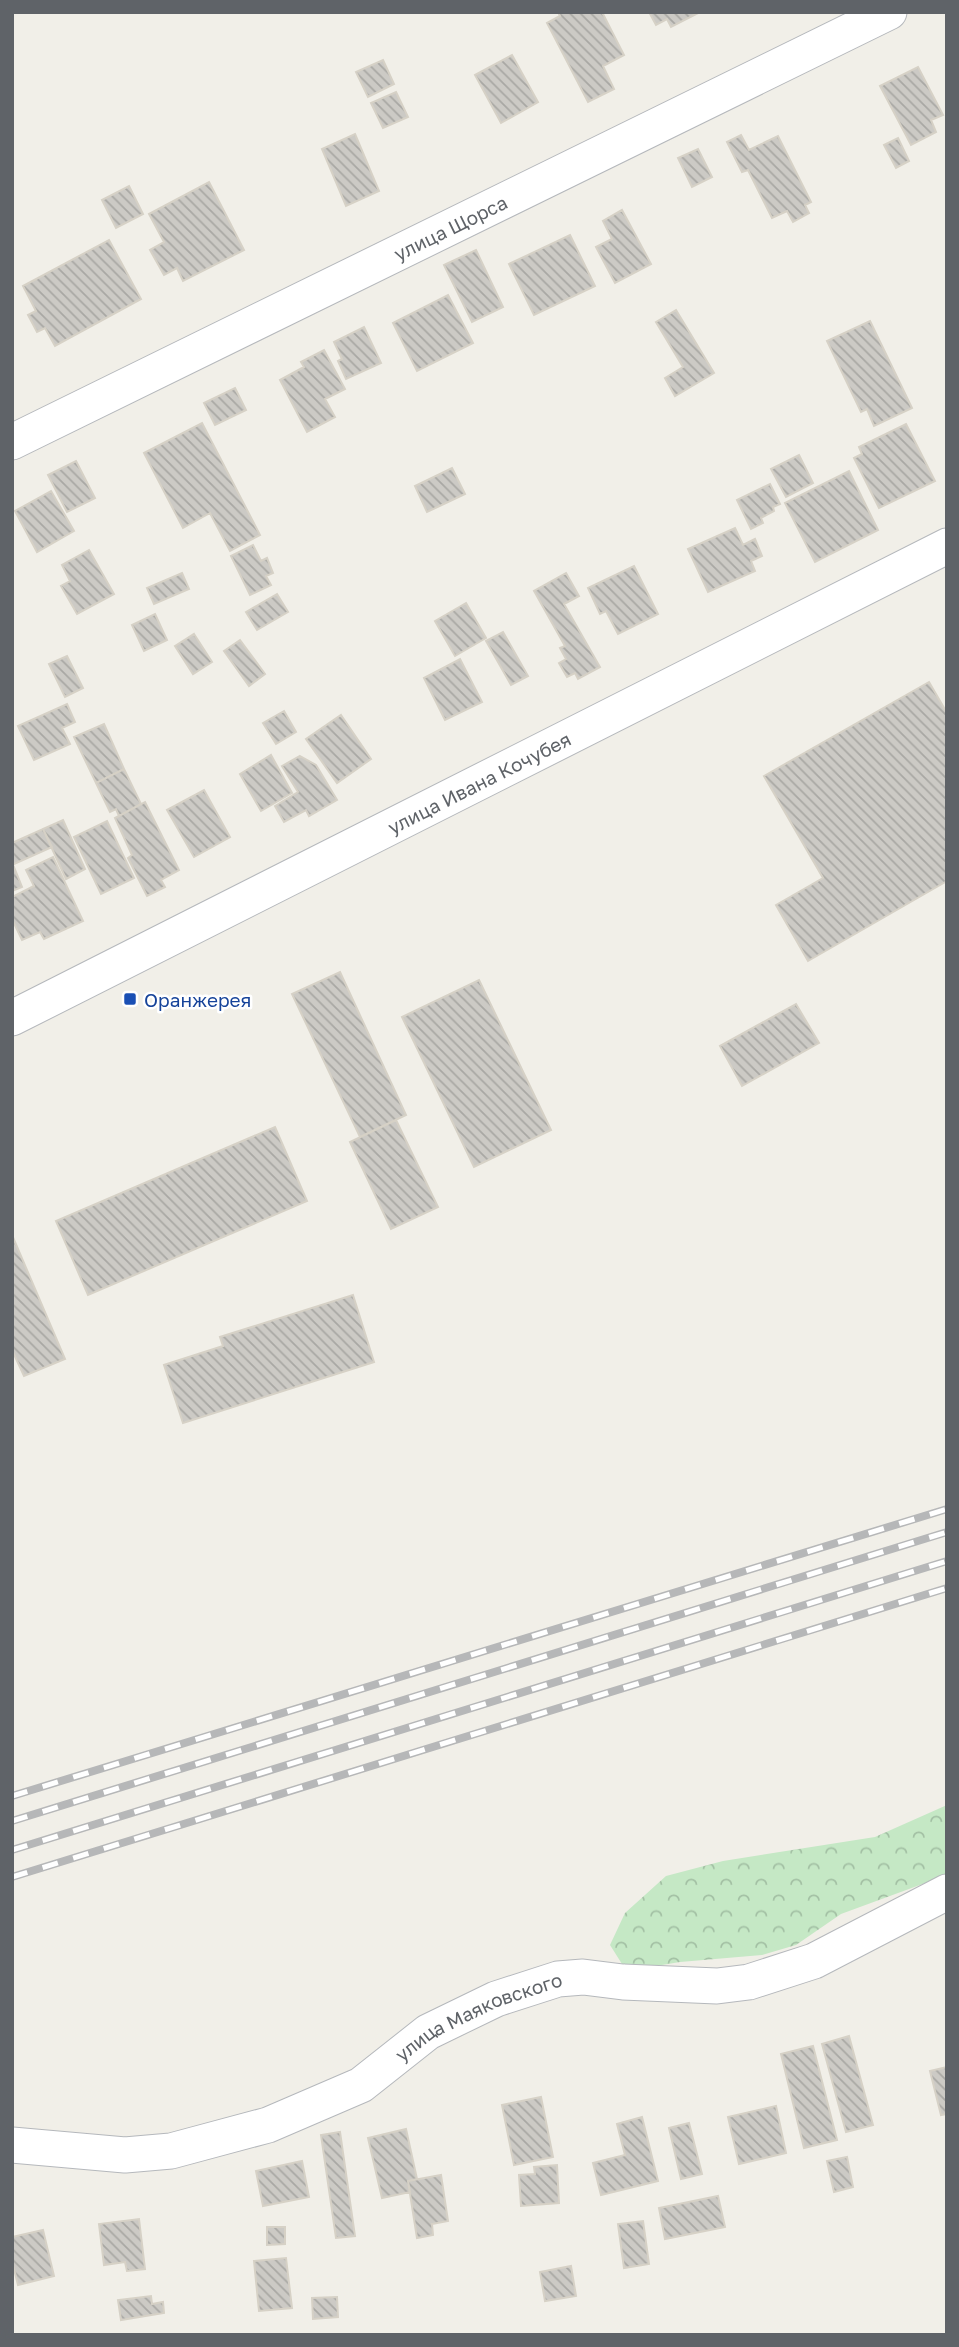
<svg xmlns="http://www.w3.org/2000/svg" width="959" height="2347" font-family="'Golos Text',sans-serif">
  <style>
    .forest { fill: url(#forest-crowns) }
    .building { fill: url(#building-back-hatch); stroke: #d6d1c6; stroke-width: 2 }
    .lines { fill: none; stroke-linecap: round; stroke-linejoin: round }
    .minor-casing { stroke: #b5b8bc; stroke-width: 37 }
    .minor { stroke: #fff; stroke-width: 35 }
    .rail-casing { stroke: #b6b7b8; stroke-width: 8 }
    .rail { stroke: #fff; stroke-width: 5; stroke-dasharray: 16; stroke-linecap: butt }
    .transit-dot { fill: #1a4fb4; stroke: #fff; stroke-width: 2.5 }
    .labels { text-anchor: middle; dominant-baseline: central; stroke-width: 5; stroke-linejoin: round; paint-order: stroke }
    .street-label { font-size: 19px; fill: #5f6368; stroke: #fff }
    .transit-label { font-size: 19px; fill: #164399; stroke: #fff; text-anchor: start }
  </style>
  <defs>
    <pattern id="forest-crowns" width="20" height="18" patternUnits="userSpaceOnUse" patternTransform="scale(1.75)"><rect width="20" height="18" fill="#c5e8c5"/><path d="M2 6a3 3 0 1 1 6 0M12 15a3 3 0 1 1 6 0" fill="none" stroke="#a3c0a4"/></pattern>
    <pattern id="building-back-hatch" width="6" height="6" patternUnits="userSpaceOnUse" patternTransform="scale(1.75)"><rect width="6" height="6" fill="#cccac5"/><path d="M-1 5l2 2M0 0l6 6M5-1l2 2" fill="none" stroke="#a9a8a4"/></pattern>
  </defs>
  <rect width="100%" height="100%" fill="#f1efe8"/>
  <path class="forest" d="M947 1805V1875L841 1914 796 1945 762 1955 680 1962 650 1967 622 1964 610 1945 625 1913 666 1876 723 1861 875 1837Z"/>
  <path class="building" d="M558 12H602L624 55 603 66 614 89 588 102 547 23 560 16Z
    M649 12H700L671 27 667 19 656 25Z
    M512 55 538 102 501 123 475 75Z
    M383 60 394 84 368 97 356 72Z
    M918 67 943 115 931 120 936 132 911 145 880 86Z
    M396 92 408 117 383 128 371 103Z
    M355 134 379 191 346 206 322 149Z
    M741 135 749 150 778 136 811 202 805 205 809 213 793 222 787 211 772 218 748 170 742 172 727 142Z
    M898 138 909 161 896 168 884 145Z
    M698 149 712 177 692 187 678 158Z
    M209 182 244 250 183 281 177 268 164 275 150 250 164 242 149 214Z
    M129 186 143 214 116 228 102 200Z
    M622 210 651 264 615 283 596 247 612 239 603 221Z
    M570 235 595 286 534 315 509 264Z
    M109 240 141 299 55 346 45 328 37 332 28 315 36 311 23 286Z
    M476 250 503 307 472 322 444 265Z
    M448 295 473 343 417 371 393 323Z
    M676 310 714 373 675 396 665 378 683 367 656 322Z
    M870 321 912 408 874 426 867 409 861 412 827 341Z
    M364 327 381 363 346 379 338 361 342 359 334 342Z
    M324 350 345 389 325 399 335 417 307 432 280 380 304 367 301 362Z
    M235 388 246 410 215 425 204 403Z
    M202 423 260 535 230 551 210 513 183 528 144 453Z
    M906 424 935 481 879 508 854 458 862 454 859 447Z
    M799 455 813 483 786 497 771 469Z
    M76 461 95 498 67 512 48 475Z
    M452 468 465 494 427 512 415 486Z
    M849 471 878 530 815 562 785 503Z
    M770 484 780 504 773 507 774 511 761 518 763 523 751 529 737 500Z
    M51 491 74 531 37 552 15 511Z
    M735 528 743 545 755 539 762 556 751 561 755 571 708 592 688 549Z
    M253 545 261 561 267 558 273 573 266 576 271 585 250 595 231 556Z
    M89 550 114 594 77 614 61 586 70 581 62 565Z
    M634 566 658 614 618 634 606 611 600 614 588 588Z
    M182 573 189 589 154 604 147 588Z
    M566 573 579 596 564 604 600 667 578 679 575 673 567 677 559 663 566 659 560 648 565 646 534 591Z
    M277 594 288 612 257 630 246 612Z
    M466 603 486 638 455 656 435 621Z
    M155 614 167 640 144 651 132 625Z
    M503 632 528 676 511 685 486 641Z
    M194 634 212 662 193 674 175 646Z
    M240 640 265 674 249 686 224 651Z
    M67 656 83 688 65 697 49 664Z
    M460 659 482 702 445 720 424 678Z
    M929 682 947 713V881L808 961 776 905 823 878 764 776Z
    M67 704 75 722 62 728 70 744 34 760 18 726Z
    M284 711 296 732 276 744 263 723Z
    M341 715 371 759 337 783 306 739Z
    M104 724 124 769 96 783 74 737Z
    M271 755 292 793 261 811 240 774Z
    M300 756 316 765 337 800 309 816 306 810 284 822 275 806 298 792 282 766Z
    M124 769 141 804 119 816 116 809 110 812 96 783Z
    M204 790 230 837 194 857 167 810Z
    M145 802 179 870 161 880 165 887 147 896 128 858 132 855 115 818Z
    M63 820 85 869 66 879 43 829Z
    M107 821 134 878 101 894 74 837Z
    M43 829 52 847 12 865V843Z
    M53 857 83 921 44 939 40 932 22 940 12 919V897L34 886 26 870Z
    M14 867 22 887 12 891V868Z
    M340 972 406 1115 360 1137 292 994Z
    M479 980 551 1130 474 1167 402 1017Z
    M796 1004 819 1043 742 1086 720 1046Z
    M396 1120 438 1207 391 1229 350 1142Z
    M275 1127 307 1201 88 1295 56 1221Z
    M12 1235 65 1359 24 1376 12 1350Z
    M353 1295 374 1362 183 1423 164 1365 223 1346 220 1337Z
    M849 2036 873 2125 846 2132 822 2044Z
    M813 2046 837 2140 804 2148 781 2054Z
    M947 2067V2114L941 2115 930 2071Z
    M541 2097 553 2157 514 2165 502 2105Z
    M776 2106 786 2153 739 2164 728 2117Z
    M642 2117 658 2181 601 2195 593 2163 625 2155 617 2124Z
    M689 2123 702 2174 681 2179 669 2128Z
    M406 2129 417 2179 408 2181 410 2192 382 2198 368 2138Z
    M340 2132 355 2236 336 2238 321 2135Z
    M847 2157 853 2187 834 2192 827 2161Z
    M302 2161 309 2197 263 2206 256 2171Z
    M557 2165 559 2203 521 2206 519 2175 535 2174 534 2167Z
    M441 2175 448 2221 432 2224 433 2235 417 2238 408 2181Z
    M718 2196 725 2227 665 2239 659 2208Z
    M139 2219 145 2269 127 2271 125 2262 104 2265 99 2224Z
    M643 2221 649 2264 624 2268 618 2224Z
    M267 2227H285V2244L267 2245Z
    M43 2230 54 2276 18 2285 12 2261V2237Z
    M286 2258 292 2308 259 2311 254 2261Z
    M571 2266 576 2296 545 2301 540 2272Z
    M151 2296 152 2304 163 2302 164 2313 121 2320 118 2300Z
    M337 2297 338 2317 313 2319 312 2298Z"/>
  <g class="lines">
    <g class="minor-casing">
      <g id="minor">
        <path id="s1" d="M12 442 889 12"/>
        <path id="s2" d="M12 1018 947 546"/>
        <path id="s3" d="M12 2145 125 2155 171 2151 268 2125 361 2085 428 2032 496 1999 558 1979 583 1977 623 1982 717 1986 749 1982 814 1961 947 1892"/>
      </g>
    </g>
    <use href="#minor" class="minor"/>
    <g class="rail-casing">
      <path id="rail" d="M12 1796 947 1509
        M12 1821 947 1532
        M12 1850 947 1561
        M12 1877 947 1588"/>
    </g>
    <use href="#rail" class="rail"/>
  </g>
  <rect class="transit-dot" x="123" y="992" width="14" height="14" rx="3.5"/>
  <g class="labels">
    <g class="street-label">
      <text stroke="none"><textPath href="#s1" startOffset="488">улица Щорса</textPath></text>
      <text stroke="none"><textPath href="#s2" startOffset="523">улица Ивана Кочубея</textPath></text>
      <text stroke="none"><textPath href="#s3" startOffset="499">улица Маяковского</textPath></text>
    </g>
    <g class="transit-label">
      <text x="144" y="999">Оранжерея</text>
    </g>
  </g>
  <rect width="959" height="2347" fill="none" stroke="#5f6368" stroke-width="28"/>
</svg>
